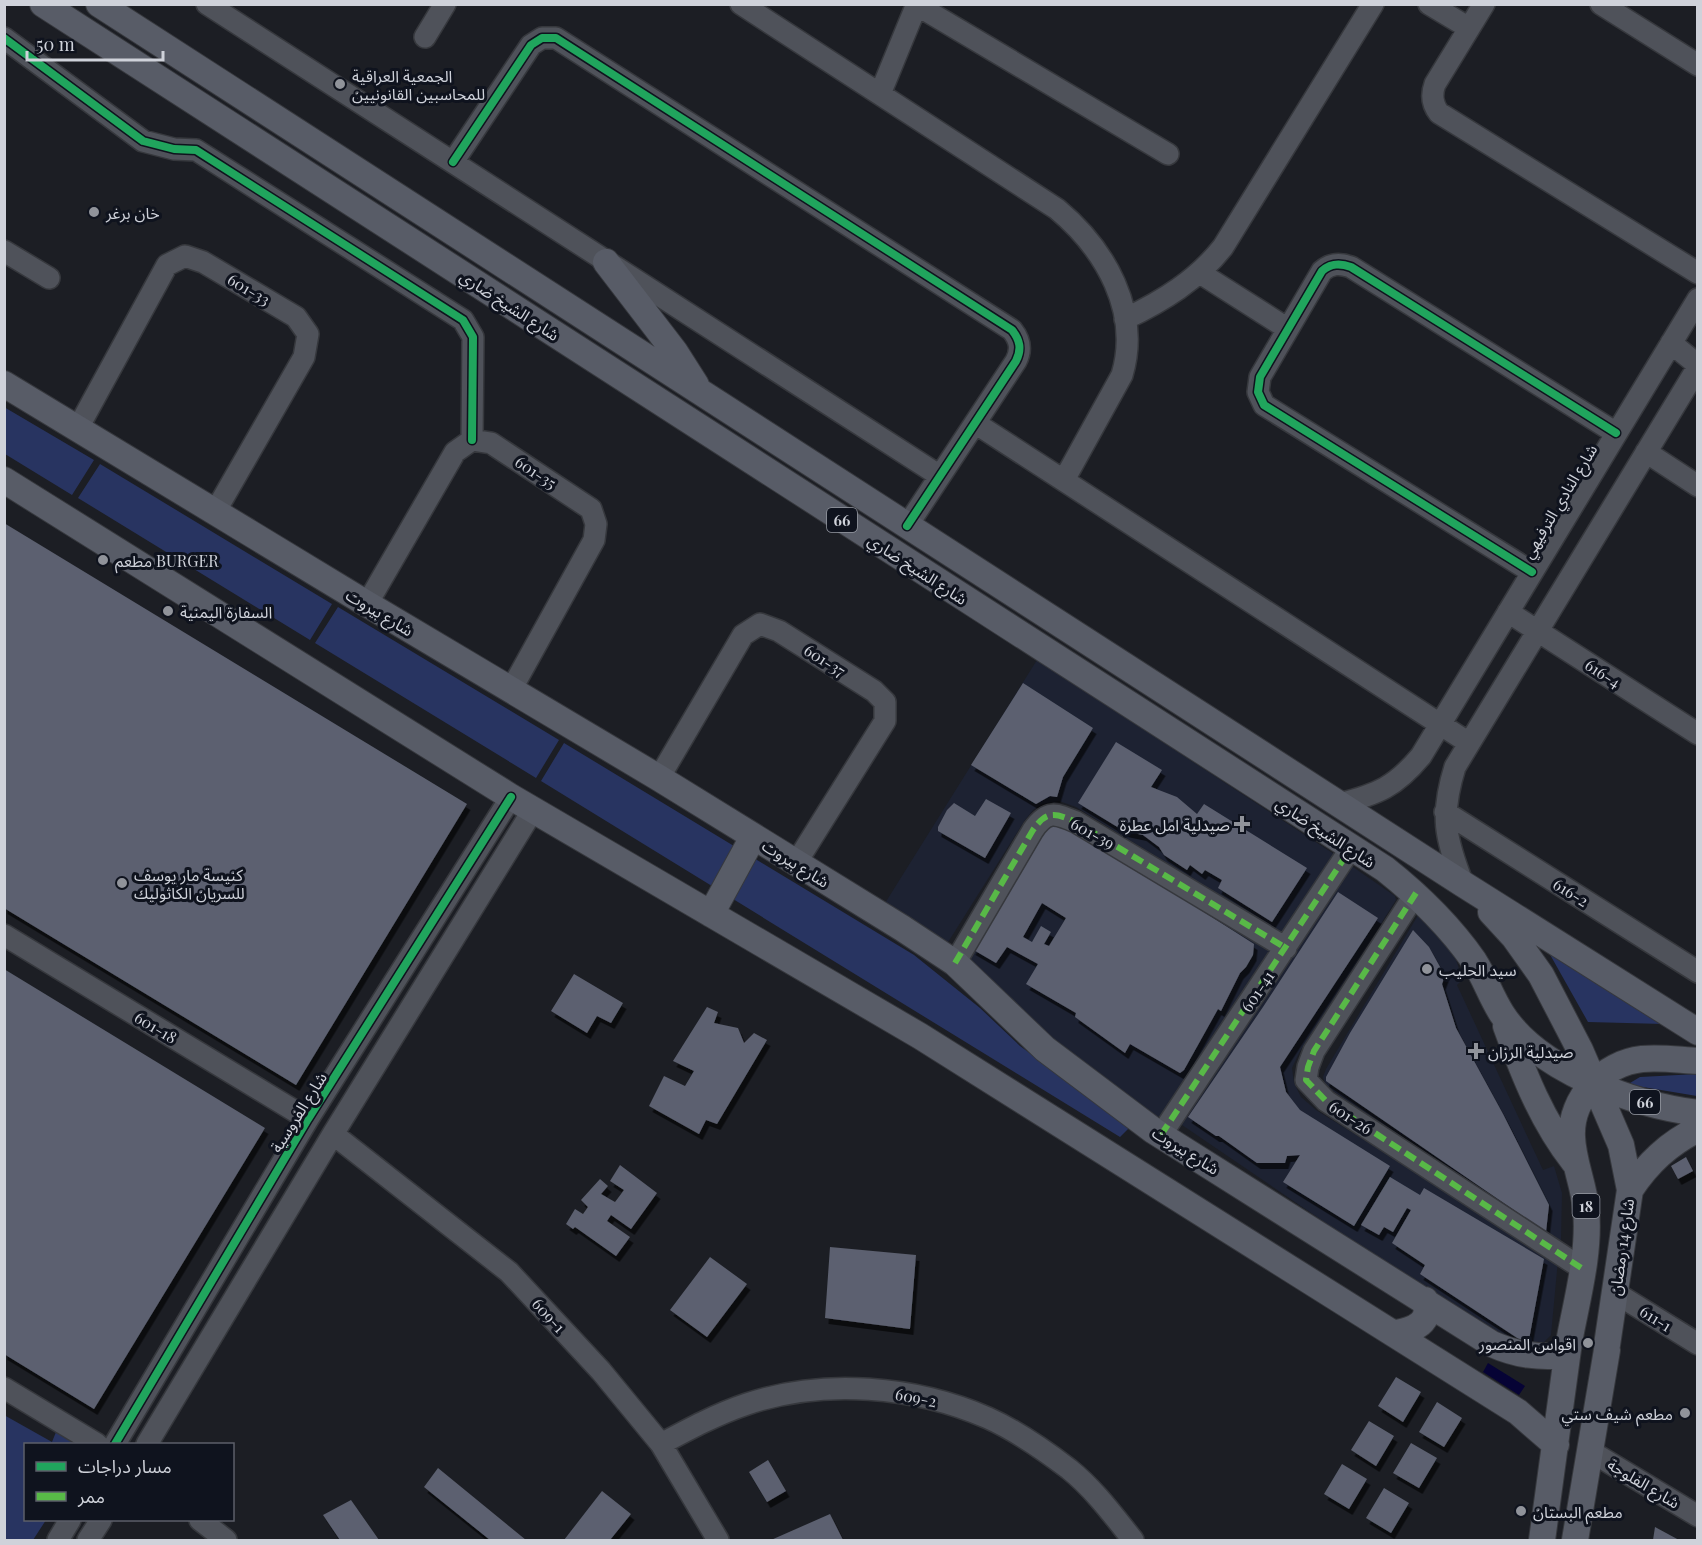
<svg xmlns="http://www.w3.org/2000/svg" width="1702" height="1545" font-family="'Playfair Display','Noto Sans Arabic',serif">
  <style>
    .built { fill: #1d2232 }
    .green { fill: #283461 }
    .water { fill: #060335 }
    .building { fill: #5c606f; fill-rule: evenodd; filter: url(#shadow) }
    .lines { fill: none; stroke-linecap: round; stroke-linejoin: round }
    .minor-casing { stroke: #36383d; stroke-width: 24 }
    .major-casing { stroke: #36383d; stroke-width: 28 }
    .minor { stroke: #4f525a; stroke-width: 21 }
    .major { stroke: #585c67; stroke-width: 26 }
    .quiet { stroke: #58b947; stroke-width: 6; stroke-dasharray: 12 6; stroke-linecap: butt }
    .cycleway-casing { stroke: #0f131e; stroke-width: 11 }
    .cycleway { stroke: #20a55d; stroke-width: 8 }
    .poi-dot { fill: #90939a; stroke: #0f131e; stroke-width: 2 }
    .labels { text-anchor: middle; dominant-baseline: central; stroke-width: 6; stroke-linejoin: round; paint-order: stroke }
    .shield { fill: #0f131e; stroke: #9599a2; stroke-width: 1.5 }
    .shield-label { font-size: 15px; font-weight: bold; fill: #cfd2da }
    .poi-label { font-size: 16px; fill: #cfd2da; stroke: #0f131e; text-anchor: start }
    .street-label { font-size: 16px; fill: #cfd2da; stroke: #0f131e }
  </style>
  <defs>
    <filter id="shadow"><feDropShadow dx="3.5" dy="6" stdDeviation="0" flood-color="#0009"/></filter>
  </defs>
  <rect width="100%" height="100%" fill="#1c1e24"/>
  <path class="built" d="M1037 660 1334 854 1335 862 1285 936 1076 807 1059 801 1042 804 1033 810 1025 820 945 947 882 908Z
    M1051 814 1271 951 1163 1121 1157 1120 1043 1035 955 956Z
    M1350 865 1395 896 1396 900 1299 1053 1292 1068 1294 1083 1301 1097 1316 1110 1558 1260 1551 1335 1544 1342 1534 1346 1490 1335 1182 1125 1180 1116Z
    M1420 912 1455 956 1460 972V982L1457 985 1543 1170 1554 1166 1562 1193 1561 1241 1558 1243 1326 1086 1323 1077 1326 1069Z"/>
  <path class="green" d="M4 407 94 460 72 495 5 454Z
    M100 464 332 604 310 640 78 498Z
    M338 607 559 740 536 778 315 643Z
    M564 743 914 955 980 1008 1020 1046 1122 1120 1129 1128 1120 1137 541 781Z
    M1548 951 1664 1024 1588 1022Z
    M1697 1074V1096L1631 1085 1630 1083 1640 1077Z
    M4 1415 52 1442 56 1432 76 1444H26V1520H46L33 1540H5Z"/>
  <path class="water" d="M1488 1363 1525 1386 1519 1395 1483 1372Z"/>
  <path class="building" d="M4 523 467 804 296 1085 4 908Z
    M1023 683 1093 728 1063 777 1057 797 1050 796 1036 804 971 765Z
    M1116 742 1162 770 1151 787 1177 797 1197 814 1204 804 1307 868 1272 922 1218 888 1222 880 1205 870 1202 874 1190 865 1187 870 1164 855 1159 847 1143 835 1124 831 1078 803Z
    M986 799 1011 813 985 858 938 831V827L947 810 954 803 975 816Z
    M1060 820 1254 944 1253 955 1246 967 1240 973 1221 1011 1218 1009 1184 1070 1180 1073 1130 1044 1125 1053 1075 1017 1076 1013 1026 984 1038 964 1007 947 996 963 972 949 1043 824ZM1042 903 1066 918 1049 946 1044 944 1051 932 1041 926 1032 942 1023 937Z
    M1338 892 1378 918 1280 1067 1286 1092 1300 1110 1390 1166 1354 1226 1283 1182 1300 1155 1287 1156 1285 1163H1257L1219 1136H1216L1188 1117 1263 1007Z
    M1413 930 1429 947 1445 976 1442 984 1456 1028 1503 1114 1549 1205 1546 1232 1326 1081V1077L1350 1033Z
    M4 969 265 1128 94 1409 4 1354Z
    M574 974 623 1003 611 1023 597 1016 587 1033 551 1011Z
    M707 1007 718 1012 714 1023 738 1028 744 1043 754 1033 767 1040 717 1124 706 1120 699 1134 649 1106 664 1076 685 1086 694 1071 673 1061Z
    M1686 1157 1693 1171 1678 1179 1671 1166Z
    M620 1165 657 1193 631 1229 611 1215 607 1221 630 1237 616 1256 575 1227 573 1229 566 1224 575 1209 583 1214 588 1207 581 1200 600 1179 608 1186 601 1194 615 1202 624 1190 610 1181Z
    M1390 1177 1420 1195 1424 1188 1544 1259 1528 1345 1420 1274 1425 1265 1392 1243 1411 1210 1407 1208 1393 1232 1384 1227 1379 1235 1361 1225Z
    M830 1247 916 1255 910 1329 825 1318Z
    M710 1257 747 1284 707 1337 670 1310Z
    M1396 1377 1421 1392 1403 1422 1378 1406Z
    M1437 1402 1462 1418 1444 1447 1419 1432Z
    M1369 1421 1394 1436 1376 1466 1351 1450Z
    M1411 1443 1437 1458 1419 1488 1393 1473Z
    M768 1460 786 1491 767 1502 749 1472Z
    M1342 1464 1367 1479 1349 1509 1324 1494Z
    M438 1468 526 1540H490L424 1487Z
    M1384 1488 1409 1503 1391 1533 1366 1518Z
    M602 1491 631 1514 610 1540H564Z
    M351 1500 379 1540H340L323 1515Z
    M830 1514 843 1540H771Z
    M1655 1527 1679 1540H1653Z"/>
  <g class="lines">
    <g class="minor-casing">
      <path id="minor" d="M207 4 940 476
        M741 4 1057 209C1105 249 1141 311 1122 375L1064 480
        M915 4 1168 154
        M1429 4 1469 28
        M1484 4 1435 84C1431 95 1432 104 1439 113L1698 273
        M1601 4 1698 65
        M425 37 445 4
        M4 38 143 141 174 149 196 150 463 320 473 337 472 440
        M880 94 917 4
        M453 162 531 45 542 38H556L1012 330C1020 340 1022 349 1016 361L907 526
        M4 251 49 278
        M1200 273 1288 329
        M1125 319C1163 301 1197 280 1223 247L1373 4
        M1671 343 1698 365
        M975 423 1469 743
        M78 428 167 265 185 256 203 262 296 317 308 334 304 357 215 512
        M1646 452 1698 486
        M1532 572 1264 405 1258 392 1260 377 1322 271C1331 263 1340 263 1351 267L1616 433
        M367 604 455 452 472 440 491 443 591 509 596 524 594 540 511 690
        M1508 612 1698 734
        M659 778 743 635 760 624 779 631 874 691 885 702V721L796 863
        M1339 804C1378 794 1395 787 1421 756L1698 299
        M1445 812 1698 972
        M1463 884C1445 838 1440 815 1455 767L1698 367
        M1416 893 1314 1051 1308 1067 1306 1080 1326 1101 1583 1269
        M4 935 308 1119
        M955 963 1033 830C1047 810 1055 813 1076 822L1286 948
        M333 1134 509 1272 601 1371 661 1444 718 1540
        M1161 1135 1351 848
        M1614 1292 1698 1344
        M4 1388 97 1444
        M115 1444 308 1119 511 797
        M147 1444 333 1134 533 810
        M661 1444C689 1429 717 1414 747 1404 824 1378 915 1386 988 1418 1017 1431 1044 1450 1069 1469 1094 1489 1113 1515 1133 1540
        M1590 1451 1698 1516
        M200 1520 226 1540
        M58 1540 70 1520
        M88 1540 101 1520"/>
    </g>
    <g class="major-casing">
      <path id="major" d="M43 4 1385 869C1419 896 1449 925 1474 961 1485 978 1491 997 1502 1014 1538 1070 1634 1105 1698 1113
        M99 4 1463 884 1698 1032
        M606 262 675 352 696 385
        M4 384 367 604 659 778 902 928 955 963 1045 1049 1154 1131 1492 1344C1517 1355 1539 1358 1566 1355
        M4 480 511 797 920 1036 1518 1412 1556 1445
        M1491 912 1514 937 1541 975 1580 1050 1621 1145 1630 1190 1607 1345
        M711 914 753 837
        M1506 1026C1524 1075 1542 1121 1574 1162
        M1630 1190C1648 1163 1668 1144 1698 1129
        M1396 1333C1414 1330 1433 1322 1425 1300
        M1570 1337C1578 1295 1590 1251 1586 1209 1584 1185 1573 1162 1572 1137 1570 1098 1604 1063 1642 1059 1660 1057 1679 1060 1698 1061
        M1542 1540 1569 1342
        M1575 1540 1607 1350"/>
    </g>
    <use href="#minor" class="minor"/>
    <use href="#major" class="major"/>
    <path class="quiet" d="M1416 893 1314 1051 1308 1067 1306 1080 1326 1101 1583 1269
      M955 963 1033 830C1047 810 1055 813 1076 822L1286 948
      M1161 1135 1351 848"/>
    <g class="cycleway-casing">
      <path id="cycleway" d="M4 38 143 141 174 149 196 150 463 320 473 337 472 440
        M453 162 531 45 542 38H556L1012 330C1020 340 1022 349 1016 361L907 526
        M1532 572 1264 405 1258 392 1260 377 1322 271C1331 263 1340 263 1351 267L1616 433
        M115 1444 308 1119 511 797"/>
    </g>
    <use href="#cycleway" class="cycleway"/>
  </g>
  <g class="poi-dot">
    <circle cx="340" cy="84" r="6"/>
    <circle cx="94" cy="212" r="6"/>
    <circle cx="103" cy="560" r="6"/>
    <circle cx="168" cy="611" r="6"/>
    <path d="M1239 815h6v6h6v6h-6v6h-6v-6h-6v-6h6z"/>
    <circle cx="122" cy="883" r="6"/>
    <circle cx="1427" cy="969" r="6"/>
    <path d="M1473 1042h6v6h6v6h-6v6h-6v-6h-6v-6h6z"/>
    <circle cx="1588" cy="1343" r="6"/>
    <circle cx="1685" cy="1413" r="6"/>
    <circle cx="1521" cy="1511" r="6"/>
  </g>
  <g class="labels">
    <g class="shield">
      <rect x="827" y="508" width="30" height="24" rx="4.5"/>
      <rect x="1630" y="1090" width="30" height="24" rx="4.5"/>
      <rect x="1572.5" y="1194" width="27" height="24" rx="4.5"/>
    </g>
    <g class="shield-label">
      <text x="842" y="520">66</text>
      <text x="1645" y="1102">66</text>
      <text x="1586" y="1206">18</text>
    </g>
    <g class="poi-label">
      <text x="352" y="75">الجمعية العراقية<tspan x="352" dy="18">للمحاسبين القانونيين</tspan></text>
      <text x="106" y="212">خان برغر</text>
      <text x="115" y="560">مطعم BURGER</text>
      <text x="180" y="611">السفارة اليمنية</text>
      <text x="1230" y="824" text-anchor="end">صيدلية امل عطرة</text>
      <text x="134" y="874">كنيسة مار يوسف<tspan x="134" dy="18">للسريان الكاثوليك</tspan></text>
      <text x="1439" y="969">سيد الحليب</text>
      <text x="1488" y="1051">صيدلية الرزان</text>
      <text x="1576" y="1343" text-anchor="end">اقواس المنصور</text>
      <text x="1673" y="1413" text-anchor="end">مطعم شيف ستي</text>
      <text x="1533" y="1511">مطعم البستان</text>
    </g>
    <g class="street-label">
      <text transform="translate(249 289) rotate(31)">601-33</text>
      <text transform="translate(510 305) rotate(33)">شارع الشيخ ضاري</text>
      <text transform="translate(536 472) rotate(34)">601-35</text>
      <text transform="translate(1559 501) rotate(-59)">شارع النادي الترفيهي</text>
      <text transform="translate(918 569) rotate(33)">شارع الشيخ ضاري</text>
      <text transform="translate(380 612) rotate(31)">شارع بيروت</text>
      <text transform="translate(825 660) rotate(33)">601-37</text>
      <text transform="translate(1603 673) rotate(33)">616-4</text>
      <text transform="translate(1326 832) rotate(33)">شارع الشيخ ضاري</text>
      <text transform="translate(1093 833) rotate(29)">601-39</text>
      <text transform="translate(796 863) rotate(32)">شارع بيروت</text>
      <text transform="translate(1571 892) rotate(32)">616-2</text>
      <text transform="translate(1257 991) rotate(-56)">601-41</text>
      <text transform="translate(156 1027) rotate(31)">601-18</text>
      <text transform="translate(298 1112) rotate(-58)">شارع الفروسية</text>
      <text transform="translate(1351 1117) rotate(33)">601-26</text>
      <text transform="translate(1186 1150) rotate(32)">شارع بيروت</text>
      <text transform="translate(1621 1247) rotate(-82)">شارع 14 رمضان</text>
      <text transform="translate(549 1315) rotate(47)">609-1</text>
      <text transform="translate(1656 1318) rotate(32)">611-1</text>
      <text transform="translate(916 1397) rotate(11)">609-2</text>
      <text transform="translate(1644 1483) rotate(31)">شارع الفلوجة</text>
    </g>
  </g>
  <rect width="1702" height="1545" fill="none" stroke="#cfd2da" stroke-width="12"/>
  <rect x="24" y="1443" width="210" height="78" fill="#0f131e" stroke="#5c5f69" stroke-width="1.5"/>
  <rect x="36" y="1462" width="30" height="9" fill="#20a55d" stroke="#5c5f69" stroke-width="1.5"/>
  <text x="78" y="1473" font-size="18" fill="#cfd2da">مسار دراجات</text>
  <rect x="36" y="1492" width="30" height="9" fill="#58b947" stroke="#5c5f69" stroke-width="1.5"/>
  <text x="78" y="1503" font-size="18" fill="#cfd2da">ممر</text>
  <path d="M27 51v9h136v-9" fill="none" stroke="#cfd2da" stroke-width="3"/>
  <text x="36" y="51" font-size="18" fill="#cfd2da" stroke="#0f131e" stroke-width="4.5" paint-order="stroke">50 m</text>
</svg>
